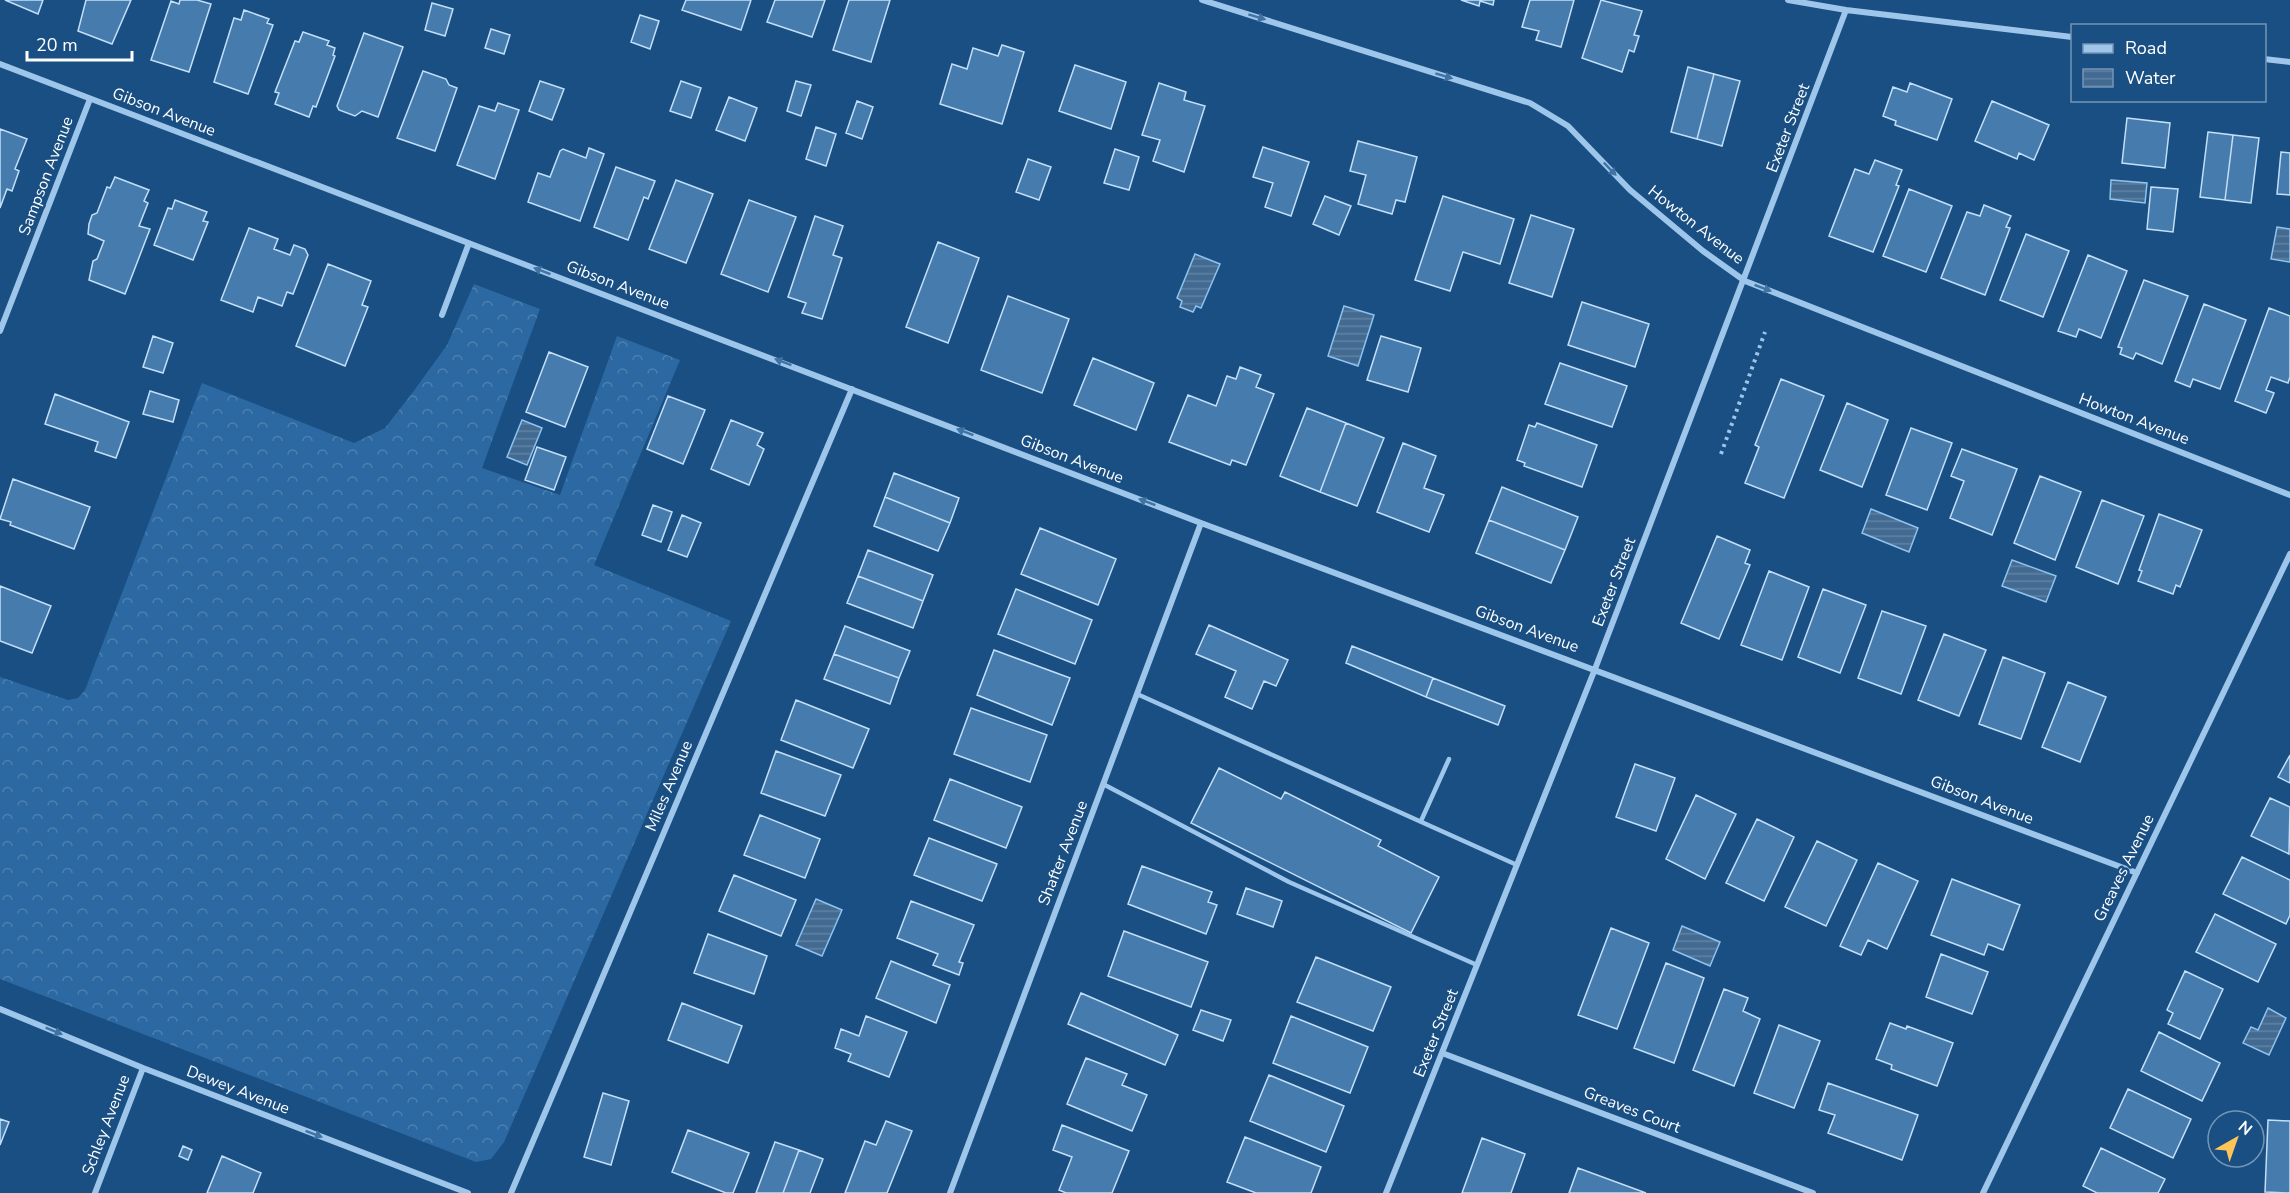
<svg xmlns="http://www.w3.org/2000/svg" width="2290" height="1193" font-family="'Nunito Sans',sans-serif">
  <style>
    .forest { fill: url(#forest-crowns) }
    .water { fill: url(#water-rules); stroke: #90c2ee; stroke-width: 1.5 }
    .building { fill: #467bae; stroke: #c3dff8; stroke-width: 1.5 }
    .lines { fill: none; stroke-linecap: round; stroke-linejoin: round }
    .path { stroke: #9ec6eb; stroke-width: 4; stroke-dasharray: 3 4.5; stroke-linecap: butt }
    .lane { stroke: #9ec6eb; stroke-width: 4.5 }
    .street { stroke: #9ec6eb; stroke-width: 6 }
    .oneway { fill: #4173a2 }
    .labels { text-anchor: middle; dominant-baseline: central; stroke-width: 5; stroke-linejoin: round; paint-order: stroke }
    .street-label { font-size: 16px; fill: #fff; stroke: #194f83 }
  </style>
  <defs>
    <pattern id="forest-crowns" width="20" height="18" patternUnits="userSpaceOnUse" patternTransform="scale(1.5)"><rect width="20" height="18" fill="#2c69a2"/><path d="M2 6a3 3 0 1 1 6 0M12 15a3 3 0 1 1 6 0" fill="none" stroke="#4c80b0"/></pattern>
    <pattern id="water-rules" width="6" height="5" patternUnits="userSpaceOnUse" patternTransform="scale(1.5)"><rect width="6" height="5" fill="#436b92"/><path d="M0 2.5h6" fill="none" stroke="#5f81a2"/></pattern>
  </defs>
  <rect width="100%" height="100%" fill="#194f83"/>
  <path class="forest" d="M474 284 540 309 482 468 560 495 617 336 680 360 594 565 731 621 504 1142 491 1159 476 1162 0 979V677L68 700 78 698 85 690 202 383 354 443 385 428 413 392 447 345Z"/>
  <path class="water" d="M2111 180 2147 183 2145 203 2110 199Z
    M2277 227 2290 229V262L2271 259Z
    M1195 254 1220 264 1201 308 1196 306 1193 312 1180 307 1182 301 1177 298Z
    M1344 306 1374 315 1358 366 1328 356Z
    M522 420 542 428 527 465 507 457Z
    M1871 509 1918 528 1909 552 1862 533Z
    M2012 560 2056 576 2046 602 2002 586Z
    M816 899 842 910 822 956 796 945Z
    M1682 926 1720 942 1710 966 1673 950Z
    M2268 1008 2286 1018 2269 1055 2243 1043 2251 1027 2258 1030Z"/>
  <path class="building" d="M5 0H43L38 14Z
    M86 0H131L112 44 78 31Z
    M180 0H197L211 4 189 72 151 60 171 1 179 4Z
    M686 0H751L741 30 682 10Z
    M775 0H825L812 37 767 22Z
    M849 0H890L871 62 833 50Z
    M1461 0H1494L1493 5 1480 1 1479 6Z
    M1530 0H1574L1561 47 1536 40 1539 31 1522 27Z
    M1601 0 1642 11 1634 35 1639 36 1634 52 1629 50 1622 72 1582 58Z
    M432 3 453 9 445 36 425 30Z
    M244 10 269 19 267 23 273 25 248 94 214 82 234 18 241 20Z
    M640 15 659 21 650 49 631 42Z
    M491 29 510 35 504 54 485 48Z
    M303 32 329 41 327 45 335 48 333 55 335 56 316 107 313 106 309 117 275 104 279 93 275 92 295 41 299 42Z
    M364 33 403 47 378 117 362 111 355 116 339 110 337 106Z
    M1002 45 1024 52 1002 124 940 104 952 64 967 69 973 48 998 56Z
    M1075 65 1126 82 1111 129 1059 111Z
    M1688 67 1714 74 1697 139 1671 132Z
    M423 71 446 79 449 85 457 88 435 151 397 138Z
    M1714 74 1740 81 1722 146 1697 139Z
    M540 81 564 89 552 120 529 111Z
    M681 81 701 88 691 118 670 111Z
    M796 81 811 85 801 116 787 111Z
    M1159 83 1186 92 1184 100 1205 106 1184 172 1153 161 1160 140 1142 135Z
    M1910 83 1952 99 1937 140 1895 125 1896 121 1883 116 1893 87 1907 92Z
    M729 97 757 108 745 141 716 130Z
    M857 101 873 107 862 139 846 133Z
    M1992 101 2049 125 2034 160 2019 153 2017 159 1975 141Z
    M498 103 519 110 495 179 457 165 479 106 495 111Z
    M2127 118 2170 123 2165 168 2122 163Z
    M816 127 836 134 826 166 806 159Z
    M0 129 27 139 15 169 19 171 12 191 7 189 0 208Z
    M2208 132 2233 135 2225 200 2200 197Z
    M2233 135 2259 138 2251 203 2225 200Z
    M1358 141 1417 157 1405 202 1396 200 1392 214 1358 204 1366 175 1350 171Z
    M1263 147 1309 162 1291 216 1265 207 1273 183 1253 177Z
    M589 148 604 154 580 221 528 202 538 173 550 177 560 151 563 149 586 158Z
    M1115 149 1139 157 1129 190 1104 183Z
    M2281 152 2290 153V195L2277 194Z
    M1028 159 1051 167 1039 200 1016 192Z
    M1875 160 1902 170 1896 185 1899 186 1873 252 1829 236 1855 169 1869 174Z
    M616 167 655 181 648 199 644 197 628 240 594 227Z
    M115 177 149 190 144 201 148 203 139 226 150 229 125 294 89 280 93 261 97 259 104 241 88 234 89 224 92 215 97 213 107 187 110 188Z
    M676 180 713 194 686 263 649 249Z
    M2151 187 2178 189 2173 232 2147 229Z
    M1909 189 1952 206 1926 272 1883 256Z
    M1325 196 1351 206 1339 235 1313 224Z
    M1443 196 1514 219 1500 264 1463 252 1450 291 1415 280Z
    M175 200 207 212 203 221 208 222 193 260 154 245 168 208 172 209Z
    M749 200 796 217 768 292 721 274Z
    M1984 205 2011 216 2006 227 2010 228 1985 295 1941 278 1967 212 1980 216Z
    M1531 215 1574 229 1552 297 1509 283Z
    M815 216 843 226 833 255 842 258 822 319 802 313 806 303 788 297Z
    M249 228 278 239 274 249 290 255 294 245 305 249 308 255 293 294 287 292 282 306 258 297 253 312 221 300Z
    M2026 234 2069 251 2043 317 2000 300Z
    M938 242 979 258 948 343 906 327Z
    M2088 255 2127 271 2101 338 2079 329 2076 337 2058 331Z
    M328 264 371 281 362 305 368 307 345 366 296 346Z
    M2144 280 2188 296 2162 364 2136 353 2133 359 2120 354 2122 348 2118 347Z
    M1008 296 1069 319 1042 393 981 370Z
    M1582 302 1649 324 1635 367 1568 345Z
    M2204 304 2246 320 2220 389 2193 379 2190 387 2175 381Z
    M2269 308 2290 316V377L2288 383 2271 377 2266 390 2274 393 2266 413 2235 401Z
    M153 336 173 343 163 373 143 367Z
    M1381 336 1421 348 1408 392 1367 380Z
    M549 352 588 367 565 427 526 412Z
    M1093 358 1154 383 1136 430 1074 405Z
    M1560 363 1627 386 1612 427 1545 404Z
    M1240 367 1261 375 1256 387 1274 394 1246 465 1232 460 1230 465 1169 442 1188 395 1216 406 1227 376 1236 379Z
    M1781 379 1824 396 1784 498 1745 483 1759 447 1755 445Z
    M150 391 179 400 173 422 143 414Z
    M55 394 129 422 116 458 95 451 98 442 45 424Z
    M668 396 705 410 683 464 647 449Z
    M1847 403 1888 420 1862 487 1820 470Z
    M1307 408 1346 423 1320 492 1280 476Z
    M731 420 763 433 757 445 764 449 749 485 711 469Z
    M1346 423 1384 438 1357 506 1320 492Z
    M1537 423 1597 445 1582 487 1524 466 1525 463 1517 460 1529 425 1535 427Z
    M1911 428 1952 443 1927 510 1886 495Z
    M1403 443 1436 456 1424 488 1444 495 1429 532 1377 512Z
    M537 447 566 457 554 490 525 480Z
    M1962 449 2017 469 1992 535 1950 518 1964 481 1951 476Z
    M894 473 959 498 950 523 885 497Z
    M2040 476 2081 492 2055 560 2014 543Z
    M13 479 90 507 74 549 10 525 11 522 0 519Z
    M1502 487 1578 517 1565 550 1489 520Z
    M885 497 950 523 938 551 874 526Z
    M2102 500 2144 516 2118 584 2076 567Z
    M653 505 672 512 661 542 642 535Z
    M2159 514 2202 530 2180 587 2176 585 2173 594 2138 581 2142 571 2139 570Z
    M682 515 701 523 687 557 668 550Z
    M1489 520 1565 550 1551 583 1476 553Z
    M1040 528 1116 559 1098 605 1021 574Z
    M1717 536 1750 550 1745 563 1750 565 1719 639 1681 623Z
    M868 550 933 575 923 601 858 576Z
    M1769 571 1809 587 1782 660 1741 645Z
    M858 576 923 601 913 628 847 603Z
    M0 586 51 606 32 653 0 641Z
    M1016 589 1092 620 1075 664 998 634Z
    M1823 589 1866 605 1840 673 1798 657Z
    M1882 611 1926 626 1901 694 1858 678Z
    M1209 625 1288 660 1276 686 1264 681 1252 709 1225 697 1236 671 1196 654Z
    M845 626 910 651 899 678 834 654Z
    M1944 634 1986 650 1959 716 1918 700Z
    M1352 646 1433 678 1426 697 1346 663Z
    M994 650 1070 678 1052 725 977 695Z
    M834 654 899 678 890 704 824 679Z
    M2003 657 2045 673 2021 739 1979 724Z
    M1433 678 1505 706 1498 725 1426 697Z
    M2068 682 2106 697 2080 762 2042 747Z
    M796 700 869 729 853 768 781 740Z
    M971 708 1047 735 1030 782 954 754Z
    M776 751 841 775 825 816 761 793Z
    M2290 755V783L2278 777Z
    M1635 764 1675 778 1656 831 1616 817Z
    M1219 768 1281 799 1285 792 1381 840 1378 846 1439 877 1411 933 1191 823Z
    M950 779 1022 807 1006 848 934 820Z
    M1696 795 1736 814 1705 879 1666 859Z
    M2270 798 2290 807 2289 854 2251 836Z
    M760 815 820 839 805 878 744 855Z
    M1757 819 1794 837 1764 901 1726 883Z
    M929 838 997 864 982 901 914 875Z
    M1817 841 1857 860 1826 926 1785 907Z
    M2242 857 2290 880V915L2286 924 2223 894Z
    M1878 863 1918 881 1887 949 1868 940 1861 955 1840 946Z
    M1142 866 1212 892 1208 902 1217 905 1206 934 1128 904Z
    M734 875 796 900 781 936 719 911Z
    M1952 879 2020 905 2003 950 1988 944 1984 955 1931 935Z
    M1246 888 1282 901 1273 927 1237 914Z
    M911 901 974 925 959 962 963 963 959 975 933 965 938 954 897 938Z
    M2215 914 2276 944 2258 982 2196 952Z
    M1611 928 1649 943 1617 1029 1578 1015Z
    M1124 931 1208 962 1191 1007 1108 976Z
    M708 934 767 956 754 994 694 973Z
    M1941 954 1988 972 1972 1014 1926 997Z
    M1316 957 1391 987 1373 1031 1297 1002Z
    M891 961 950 985 936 1023 876 998Z
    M1666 963 1704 978 1674 1063 1634 1048Z
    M2185 971 2223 989 2200 1039 2168 1024 2173 1013 2167 1010Z
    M1724 989 1748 998 1743 1011 1760 1019 1734 1086 1693 1070Z
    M1081 993 1178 1035 1165 1065 1068 1024Z
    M682 1003 742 1026 728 1063 668 1040Z
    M1201 1010 1231 1020 1223 1041 1193 1030Z
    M866 1016 907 1032 889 1077 848 1061 851 1054 835 1048 841 1029 859 1036Z
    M1291 1016 1368 1047 1350 1093 1273 1063Z
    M1890 1023 1906 1029 1907 1026 1953 1043 1937 1086 1891 1069 1892 1065 1876 1059Z
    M1779 1025 1820 1041 1794 1108 1754 1093Z
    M2159 1032 2220 1063 2202 1101 2141 1071Z
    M1086 1058 1127 1074 1122 1085 1147 1095 1132 1131 1067 1104Z
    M1269 1075 1344 1106 1326 1152 1250 1121Z
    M1828 1083 1918 1115 1902 1160 1828 1133 1835 1115 1819 1110Z
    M2128 1089 2191 1119 2173 1158 2110 1128Z
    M603 1093 629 1101 611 1165 584 1157Z
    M0 1119 9 1122 0 1145Z
    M2268 1120 2290 1121V1193L2265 1192Z
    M886 1121 912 1131 887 1193H845L865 1141 876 1145Z
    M1062 1125 1129 1151 1112 1193H1066L1059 1190 1072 1157 1053 1150Z
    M688 1130 749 1153 733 1193H726L672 1172Z
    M1245 1137 1321 1167 1311 1193H1256L1227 1182Z
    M1482 1138 1525 1154 1511 1193H1462Z
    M775 1142 799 1150 783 1193H756Z
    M183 1146 192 1150 188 1160 179 1156Z
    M2101 1148 2165 1179 2158 1193H2097L2083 1186Z
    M799 1150 823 1159 810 1193H783Z
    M222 1156 261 1173 253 1193H207Z
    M1578 1168 1646 1193H1569Z"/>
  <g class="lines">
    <path class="path" d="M1721 454 1765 332"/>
    <path class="lane" d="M1137 694 1517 865
      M1103 784 1289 882 1477 965
      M1421 821 1449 759"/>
    <path class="street" d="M1202 0 1530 103 1568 126 1630 190 1703 251 1745 281 2290 495
      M1788 0 1846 10 2072 37
      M2264 59 2290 62
      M0 64 1201 523 2137 873
      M442 315 469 243
      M0 331 90 99
      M0 1009 143 1068 468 1193
      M1442 1053 1813 1193
      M95 1193 143 1068
      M511 1193 852 389
      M950 1193 1201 523
      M1386 1193 1595 669 1846 10
      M1983 1193 2290 554"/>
  </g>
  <defs><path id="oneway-solid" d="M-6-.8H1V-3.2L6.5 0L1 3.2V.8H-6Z" transform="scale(1.5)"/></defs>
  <g class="oneway">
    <use href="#oneway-solid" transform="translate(1257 17) rotate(17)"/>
    <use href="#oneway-solid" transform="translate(1444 76) rotate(17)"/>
    <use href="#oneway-solid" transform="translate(1610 169) rotate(46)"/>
    <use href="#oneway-solid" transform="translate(542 271) rotate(-159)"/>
    <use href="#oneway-solid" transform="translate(1763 288) rotate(21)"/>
    <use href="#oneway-solid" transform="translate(783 362) rotate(-159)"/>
    <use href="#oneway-solid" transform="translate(965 432) rotate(-159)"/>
    <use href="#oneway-solid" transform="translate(1147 502) rotate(-159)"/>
    <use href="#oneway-solid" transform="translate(54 1031) rotate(22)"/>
    <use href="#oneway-solid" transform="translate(314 1134) rotate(21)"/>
  </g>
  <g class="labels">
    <g class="street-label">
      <text transform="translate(164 112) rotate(21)">Gibson Avenue</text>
      <text transform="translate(1788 128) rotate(-69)">Exeter Street</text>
      <text transform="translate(46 176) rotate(-69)">Sampson Avenue</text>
      <text transform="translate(1696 225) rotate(38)">Howton Avenue</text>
      <text transform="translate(618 285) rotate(21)">Gibson Avenue</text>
      <text transform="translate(2134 419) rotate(21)">Howton Avenue</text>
      <text transform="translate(1072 459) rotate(21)">Gibson Avenue</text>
      <text transform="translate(1614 582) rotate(-69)">Exeter Street</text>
      <text transform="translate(1527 629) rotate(20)">Gibson Avenue</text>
      <text transform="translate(669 786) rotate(-67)">Miles Avenue</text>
      <text transform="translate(1982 800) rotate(21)">Gibson Avenue</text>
      <text transform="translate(1063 853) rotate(-69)">Shafter Avenue</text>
      <text transform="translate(2124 868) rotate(-64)">Greaves Avenue</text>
      <text transform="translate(1436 1033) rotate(-68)">Exeter Street</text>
      <text transform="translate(238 1090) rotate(21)">Dewey Avenue</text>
      <text transform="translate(1632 1110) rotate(21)">Greaves Court</text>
      <text transform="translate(106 1125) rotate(-69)">Schley Avenue</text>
    </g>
  </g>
  <rect x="2071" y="24" width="195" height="78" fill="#194f83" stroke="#7595b5" stroke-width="1.5"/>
  <rect x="2083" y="44" width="30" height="9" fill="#9ec6eb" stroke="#7595b5" stroke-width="1.5"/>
  <text x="2125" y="54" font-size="18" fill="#ffffff">Road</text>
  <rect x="2083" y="69" width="30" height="18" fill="url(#water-rules)" stroke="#7595b5" stroke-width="1.5"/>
  <text x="2125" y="84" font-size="18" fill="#ffffff">Water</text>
  <g transform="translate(2236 1139) rotate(40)"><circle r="28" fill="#194f83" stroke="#7595b5" stroke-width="1.5"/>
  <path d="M0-4.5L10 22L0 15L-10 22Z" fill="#fec359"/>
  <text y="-9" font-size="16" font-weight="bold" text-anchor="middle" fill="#ffffff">N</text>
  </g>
  <path d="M27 51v9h105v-9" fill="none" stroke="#ffffff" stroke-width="3"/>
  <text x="36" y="51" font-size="18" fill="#ffffff" stroke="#194f83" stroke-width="4.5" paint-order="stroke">20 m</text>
</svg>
